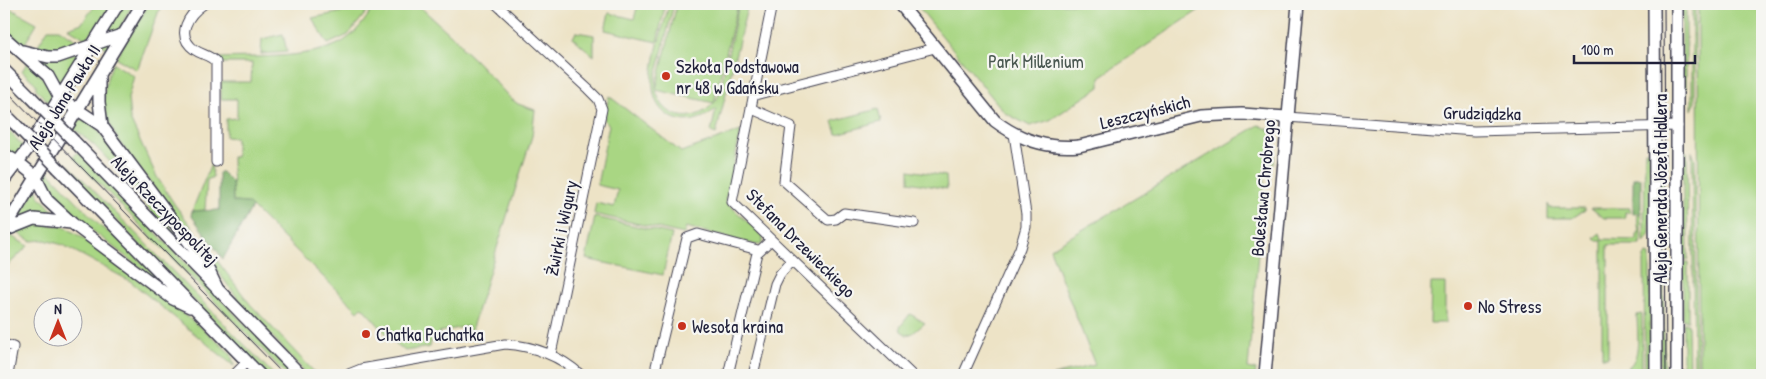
<svg xmlns="http://www.w3.org/2000/svg" width="1766" height="379" font-family="'Patrick Hand',sans-serif">
  <style>
    .green { fill: #a9d683; stroke: #667c5f }
    .forest { fill: #86b771; stroke: #546c56 }
    .lines { fill: none; stroke-linecap: round; stroke-linejoin: round }
    .street-casing { stroke: #403f50; stroke-width: 11 }
    .secondary-casing { stroke: #403f50; stroke-width: 14 }
    .street { stroke: #fff; stroke-width: 9 }
    .secondary { stroke: #fff; stroke-width: 11 }
    .tram { stroke: #22223b; stroke-width: 1 }
    .secondary-bridge-casing { stroke: #403f50; stroke-width: 14; stroke-linecap: butt }
    .secondary-bridge { stroke: #fff; stroke-width: 11 }
    .poi-dot { fill: #c8321e; stroke: #f6f6f2; stroke-width: 2 }
    .labels { text-anchor: middle; dominant-baseline: central; stroke-width: 4.5; stroke-linejoin: round; paint-order: stroke }
    .park-label { font-size: 18px; fill: #4a5851; stroke: #f6f6f2 }
    .poi-label { font-size: 18px; fill: #22223b; stroke: #f6f6f2; text-anchor: start }
    .street-label { font-size: 18px; fill: #22223b; stroke: #f6f6f2 }
  </style>
  <rect width="100%" height="100%" fill="#f6f6f2"/>
  <filter id="ink" filterUnits="userSpaceOnUse"><feTurbulence type="fractalNoise" baseFrequency=".02" numOctaves="2"/><feDisplacementMap in="SourceGraphic" scale="10" xChannelSelector="R" yChannelSelector="G"/><feConvolveMatrix kernelMatrix="1 2 1 2 8 2 1 2 1" color-interpolation-filters="sRGB"/></filter>
  <filter id="wash" filterUnits="userSpaceOnUse"><feTurbulence type="fractalNoise" baseFrequency=".0096" numOctaves="4" result="noise"/><feDisplacementMap in="SourceGraphic" scale="20" xChannelSelector="R" yChannelSelector="G"/><feGaussianBlur stdDeviation="1.12" result="paint"/><feColorMatrix in="noise" values="0 0 0 0 0 0 0 0 0 0 0 0 0 0 0 0 0 1.4 0 .05"/><feComposite in="paint" operator="in"/></filter>
  <g filter="url(#wash)">
    <rect width="100%" height="100%" fill="#ede3c6"/>
    <path class="green" d="M96 4H112L96 27 86 39 68 28 82 23Z
      M124 4H133L108 49 99 44Z
      M149 4 161 5 137 70 116 58Z
      M344 4H373L348 35 328 44 312 18 342 12Z
      M376 4H417L462 45 461 47 477 62 510 98 518 104 535 110 532 136 470 334 468 326 439 332 440 339 431 341 430 347 405 351 393 341 362 307 358 311 248 203 233 202 232 157H236V138L226 137V119L237 118V99H221V82H251L252 63H220V58C254 56 322 60 349 37 360 29 368 15 376 4Z
      M638 4 665 6 657 42 605 30 609 13 634 19Z
      M669 4H674L656 77V89L677 4H738L714 103 656 90C664 125 704 124 719 95L739 4H748L716 134 711 132 716 109C704 118 691 124 676 119 632 104 662 36 669 4Z
      M916 4H1208L1100 77V87L1050 120 1030 126 1005 113Z
      M1682 4H1686V107H1682Z
      M1692 4H1695V103L1692 110Z
      M1698 4H1762V375H1699Z
      M4 5 37 23 24 45 4 32Z
      M48 29H59L81 43 55 53 35 50Z
      M576 32 594 35V56L573 38Z
      M283 34 287 52 261 54 262 39Z
      M82 52 60 87 54 76 37 60Z
      M27 63 40 74 55 95 50 104 36 89V84L22 71Z
      M113 63 134 76 128 98 130 119 157 177 175 205 250 304 317 375H308L243 305 120 143C102 113 99 95 113 63Z
      M609 96 681 152 741 131 725 201 763 236V243L757 245 686 227 684 234 594 214 596 203 614 207 618 190 597 185 609 125 604 120Z
      M878 109 881 122 837 134 833 121Z
      M80 119 87 121 97 129 194 257 151 212 144 202 146 200 95 146 74 129Z
      M1259 125 1270 130 1276 137 1274 164 1266 163 1248 368 1256 370 1255 375H1053L1095 365 1050 249Z
      M7 129 23 146 17 157 4 148V130Z
      M1645 151H1650V234L1644 243Z
      M1659 151H1663L1664 375H1660Z
      M1683 151 1687 152 1688 260H1683Z
      M1692 151 1695 159 1697 375H1694Z
      M78 152 294 375H287L73 157Z
      M211 164 213 177 207 180 205 210 192 211Z
      M69 165 274 375H267L66 169Z
      M47 170 101 227 120 240 171 292 52 199 41 180Z
      M909 170 946 176 947 189 909 182Z
      M36 189 39 196 58 216 33 214 14 223Z
      M1548 204 1550 208H1585V210L1572 218H1548Z
      M1591 208H1630V212H1625V218H1604Z
      M1637 215H1641V245H1608V357H1602V240H1595L1594 238 1600 233 1602 239 1637 240V234L1639 233Z
      M595 217 672 234 663 275 586 259Z
      M36 223 65 227 91 243 208 333 231 354 234 366 130 281 63 245 45 240 31 241 16 232Z
      M11 236 28 246 4 269V243Z
      M1647 254 1650 255V365L1649 371 1645 374 1644 257Z
      M1683 263H1688V320H1683Z
      M1431 283H1445V323H1430Z
      M910 314 925 323 913 333 907 335 901 331 900 327Z
      M1642 314V374L1627 368C1642 359 1637 330 1637 315Z
      M1683 323H1688L1689 375H1683Z"/>
    <path class="forest" d="M219 172H222L232 182 233 202 248 203 252 207 223 259 191 215 192 211 219 210Z
      M1633 178H1641V213L1633 214Z"/>
  </g>
  <g filter="url(#ink)">
    <g class="lines">
      <g class="street-casing">
        <path id="street" d="M204 4C189 14 174 35 195 50 202 55 210 55 216 62V162
          M496 4 588 89 598 99 602 109 551 354
          M772 4 732 202 912 375
          M755 95 935 48
          M752 109 791 126 784 181 828 220 836 219 844 213 914 223
          M1287 117 1474 131 1678 126
          M4 344 13 347 8 375
          M234 375 247 362
          M346 375 361 369 505 344C535 346 560 356 581 375
          M658 375 656 366 687 238 698 234 758 250
          M728 375 757 253 771 240
          M753 375 775 284 780 274 792 260
          M963 375 1020 248 1026 227V214L1014 134"/>
      </g>
      <g class="secondary-casing">
        <path id="secondary" d="M900 4 995 121C1020 140 1048 149 1079 146L1201 116 1242 114 1287 117
          M1654 4 1656 375
          M4 37 48 76 60 98 102 126 206 265 218 290
          M23 51 48 57H58L124 34
          M4 70 31 97
          M99 76V102L102 126
          M4 113 15 124
          M74 141 301 375
          M4 154 19 163 35 176 47 200 73 224 173 299 190 307
          M58 168 260 375
          M4 180 27 150 118 4
          M4 230 142 4
          M4 231 34 219 71 223
          M1265 375 1298 4
          M1677 375V4"/>
      </g>
      <use href="#street" class="street"/>
      <use href="#secondary" class="secondary"/>
      <path class="tram" d="M1664 4 1666 375
        M4 88 284 375"/>
      <g class="secondary-bridge-casing">
        <path id="secondary-bridge" d="M31 97 74 141
          M15 124 58 168"/>
      </g>
      <use href="#secondary-bridge" class="secondary-bridge"/>
    </g>
  </g>
  <g class="poi-dot">
    <circle cx="666" cy="76" r="5"/>
    <circle cx="1468" cy="306" r="5"/>
    <circle cx="682" cy="326" r="5"/>
    <circle cx="366" cy="334" r="5"/>
  </g>
  <g class="labels">
    <g class="park-label">
      <text x="1036" y="61">Park Millenium</text>
    </g>
    <g class="poi-label">
      <text x="676" y="66">Szkoła Podstawowa<tspan x="676" dy="21">nr 48 w Gdańsku</tspan></text>
      <text x="1478" y="306">No Stress</text>
      <text x="692" y="326">Wesoła kraina</text>
      <text x="376" y="334">Chatka Puchatka</text>
    </g>
    <g class="street-label">
      <text transform="translate(64 97) rotate(-58)">Aleja Jana Pawła II</text>
      <text transform="translate(1145 112) rotate(-14)">Leszczyńskich</text>
      <text transform="translate(1482 113) rotate(1)">Grudziądzka</text>
      <text transform="translate(1263 188) rotate(-85)">Bolesława Chrobrego</text>
      <text transform="translate(1660 189) rotate(-90)">Aleja Generała Józefa Hallera</text>
      <text transform="translate(165 210) rotate(46)">Aleja Rzeczypospolitej</text>
      <text transform="translate(561 228) rotate(-78)">Żwirki i Wigury</text>
      <text transform="translate(801 243) rotate(45)">Stefana Drzewieckiego</text>
    </g>
  </g>
  <rect width="1766" height="379" fill="none" stroke="#f6f6f2" stroke-width="20"/>
  <g transform="translate(58 322)"><circle r="24" fill="#f6f6f2" stroke="#a1a1a9"/>
  <path d="M0-4L9 19L0 12L-9 19Z" fill="#c8321e"/>
  <text y="-8" font-size="14" font-weight="bold" text-anchor="middle" fill="#22223b">N</text>
  </g>
  <path d="M1574 55v8h121v-8" fill="none" stroke="#22223b" stroke-width="2.5"/>
  <text x="1581" y="55" font-size="15" fill="#22223b" stroke="#f6f6f2" stroke-width="4" paint-order="stroke">100 m</text>
</svg>
